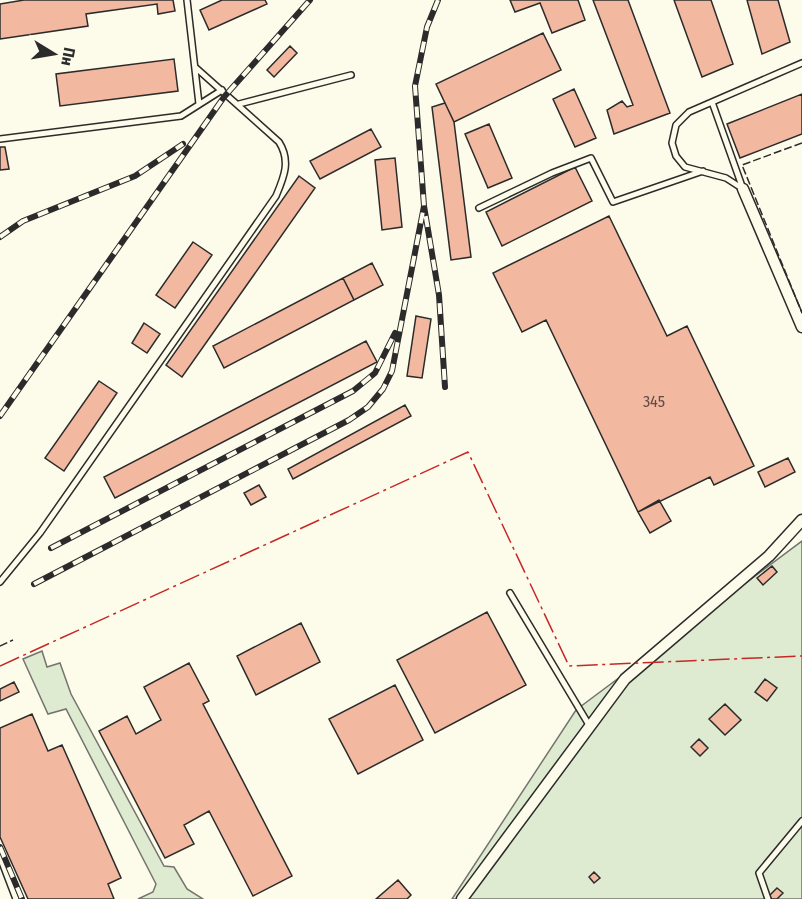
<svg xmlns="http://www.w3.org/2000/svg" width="802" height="899" font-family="'Fira Sans Condensed',sans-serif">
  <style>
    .green { fill: #deebd1; stroke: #74746e; stroke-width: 1.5 }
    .building { fill: #f2b8a0; stroke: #2b2b2b; stroke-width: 1.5 }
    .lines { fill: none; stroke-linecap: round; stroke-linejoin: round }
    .lane-casing { stroke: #2b2b2b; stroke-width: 8 }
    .street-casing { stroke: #2b2b2b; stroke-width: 13 }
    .lane { stroke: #fdfbea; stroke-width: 5 }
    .street { stroke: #fdfbea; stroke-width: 10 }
    .rail-casing { stroke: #2b2b2b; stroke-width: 6 }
    .rail { stroke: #fdfbea; stroke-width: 4; stroke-dasharray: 11; stroke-linecap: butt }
    .fence { stroke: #2b2b2b; stroke-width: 1.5; stroke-dasharray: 8 3; stroke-linecap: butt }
    .power { stroke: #c62828; stroke-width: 1.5; stroke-dasharray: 21 4.5 3 4.5; stroke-linecap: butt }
    .labels { text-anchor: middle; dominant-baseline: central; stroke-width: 4.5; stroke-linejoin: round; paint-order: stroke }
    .number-label { font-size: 16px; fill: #5d4e48 }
  </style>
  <rect width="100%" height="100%" fill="#fdfbea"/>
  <path class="green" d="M802 541V899H452L576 710Z
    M42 651 47 667 60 663 71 694 164 866 174 867 187 889 203 899H138L153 892 156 884 66 709 48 714 23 659Z"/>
  <path class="building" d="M24 0H173L175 11 158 14 157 4 86 14 88 26 0 39V4Z
    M222 0H265L267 4 209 30 200 10Z
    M510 0H578L585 20 552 33 540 3 515 12Z
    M593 0H628L670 113 614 134 607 110 622 101 627 107 633 105Z
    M674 0H711L733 64 702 77Z
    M747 0H778L790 42 762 54Z
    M543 33 561 70 454 122 436 84Z
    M290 46 297 53 274 77 267 70Z
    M174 59 178 91 60 106 56 74Z
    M574 89 596 138 575 147 553 99Z
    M802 94V134L740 158 727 124Z
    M445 103 454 122 471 257 451 260 432 107Z
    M489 124 512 178 488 188 465 134Z
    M371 129 381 147 320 179 310 161Z
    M0 147H5L9 169 0 170Z
    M395 158 402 227 382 230 375 160Z
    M575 167 592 201 502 246 486 212Z
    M299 176 315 188 182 377 166 365Z
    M609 216 667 336 687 326 754 466 714 485 710 477 638 512 546 320 522 332 493 273Z
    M193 242 212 255 175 308 156 295Z
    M372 263 383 285 354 300 343 278Z
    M343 278 354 300 224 368 213 346Z
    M416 316 431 319 422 378 407 376Z
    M144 323 160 334 147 353 132 343Z
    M366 341 377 362 115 498 104 477Z
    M99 381 117 393 64 471 45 458Z
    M405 405 411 416 293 479 288 469Z
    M788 458 795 472 765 487 758 472Z
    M259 485 266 497 251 505 244 493Z
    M659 500 671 521 650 533 638 512Z
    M772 566 777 572 763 585 757 578Z
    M487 612 526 685 435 733 397 660Z
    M301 623 320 662 256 695 237 656Z
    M189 663 209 701 203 704 292 876 253 896 209 811 184 825 194 844 165 858 99 731 127 716 136 734 161 720 144 687Z
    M765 679 777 688 767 701 755 692Z
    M14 682 19 692 0 701V689Z
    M395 685 423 740 358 774 329 719Z
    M725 704 741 720 725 735 709 719Z
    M32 714 48 751 62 745 121 878 108 884 114 899H28L0 837V728Z
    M699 739 708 748 700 756 691 747Z
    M594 872 600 878 594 883 589 877Z
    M398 880 411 895 407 899H376Z
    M777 888 783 893 777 899H772L769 896Z"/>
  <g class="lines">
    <g class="lane-casing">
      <path id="lane" d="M187 0 199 104
        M712 102 743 189
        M239 104 351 75
        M0 139 181 116 222 90
        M743 189 726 178 685 167 676 156 672 143 676 125 689 112 802 63
        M479 208 552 173 591 158 613 202 703 171
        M0 582 40 533 276 196C284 177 291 161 279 142L195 67
        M510 593 589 725
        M0 857 16 899
        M768 899 759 873 802 821"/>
    </g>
    <g class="street-casing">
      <path id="street" d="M743 189 802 327
        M462 899 625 679 769 556 802 520"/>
    </g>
    <use href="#lane" class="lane"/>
    <use href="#street" class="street"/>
    <g class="rail-casing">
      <path id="rail" d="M438 0 427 27 415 86 424 206 439 295 445 387
        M0 237 23 221 135 176 183 144
        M0 416 224 97 310 0
        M51 548 353 391 375 373 395 333
        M34 584 349 420 368 407 383 389 392 371 424 206
        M0 847 22 899"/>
    </g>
    <use href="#rail" class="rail"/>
    <path class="fence" d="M802 143 742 165 802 313
      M0 646 13 640"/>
    <path class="power" d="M0 666 468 452 569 666 802 656"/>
  </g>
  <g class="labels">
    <g class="number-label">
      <text x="654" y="401">345</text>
    </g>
  </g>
  <g transform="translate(54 54) rotate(101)" stroke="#fdfbea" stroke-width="4.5" paint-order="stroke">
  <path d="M0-4.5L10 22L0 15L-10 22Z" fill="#2b2b2b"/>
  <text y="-9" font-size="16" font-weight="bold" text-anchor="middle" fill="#2b2b2b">Пн</text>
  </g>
</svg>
